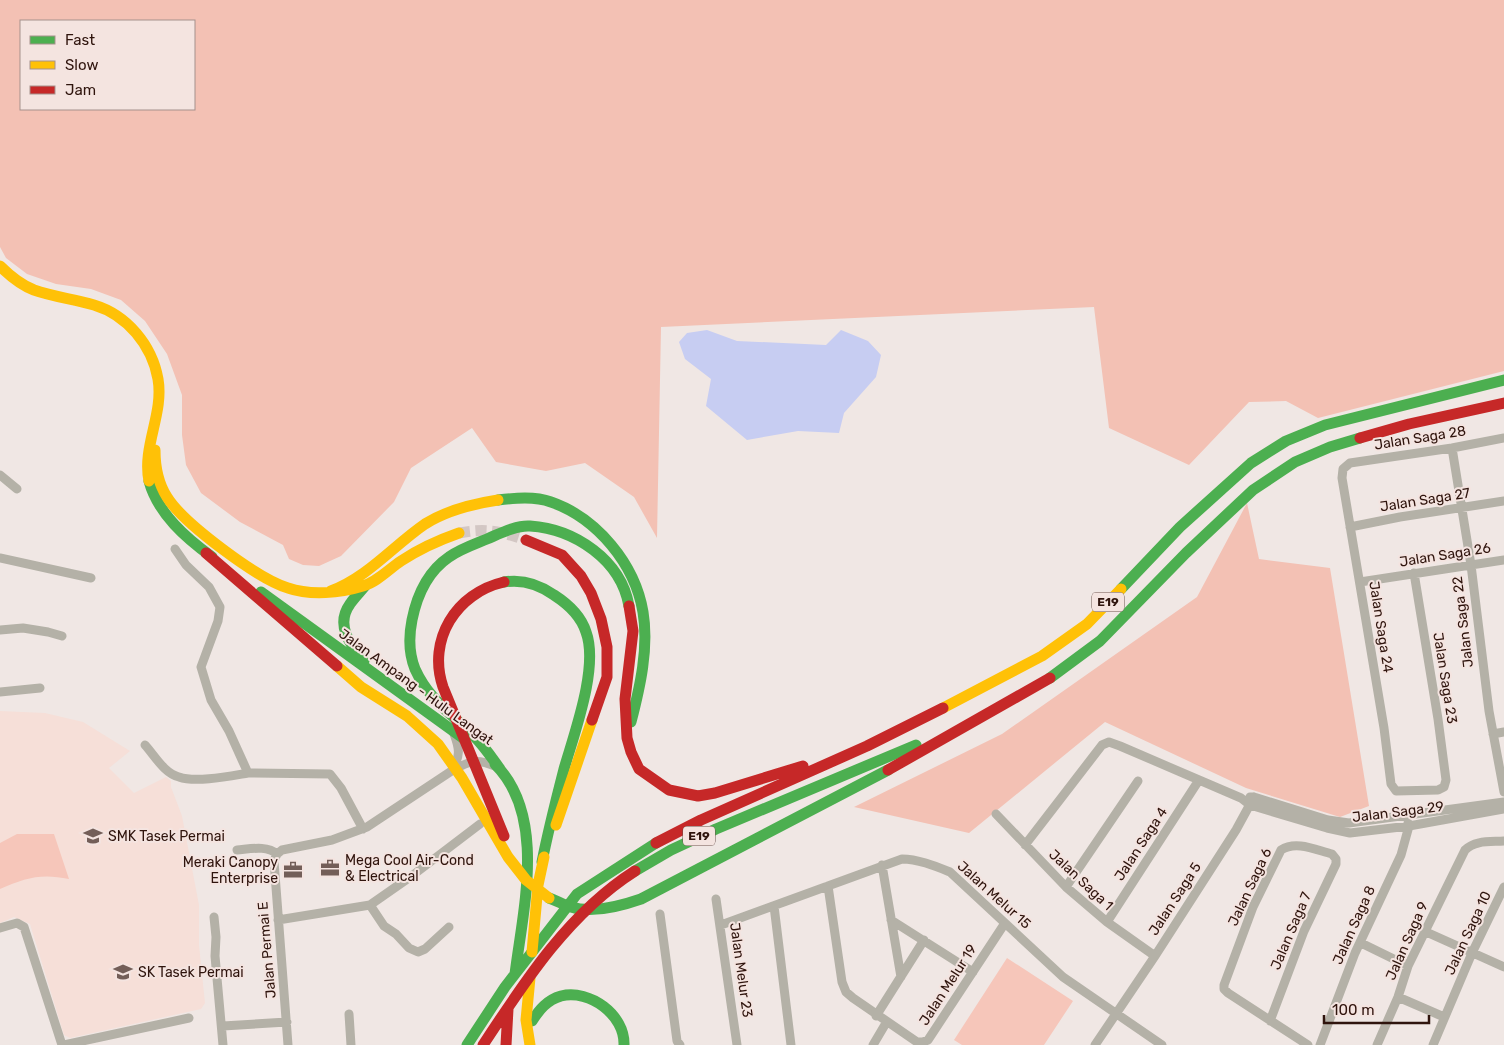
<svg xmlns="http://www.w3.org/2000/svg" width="1504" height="1045" font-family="Rubik,sans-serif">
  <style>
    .built { fill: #f6dfd8 }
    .green { fill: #f6c6ba }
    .forest { fill: #f3c1b4; fill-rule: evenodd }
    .water { fill: #c7cdf2 }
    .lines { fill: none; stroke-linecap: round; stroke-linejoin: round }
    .secondary-tunnel { stroke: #d3c7c4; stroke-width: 11; stroke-dasharray: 11 5.5; stroke-linecap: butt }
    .street { stroke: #b4b1a7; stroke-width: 9 }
    .fast { stroke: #4caf50; stroke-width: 11 }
    .slow { stroke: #ffc107; stroke-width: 11 }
    .jam { stroke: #c62828; stroke-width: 11 }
    .labels { text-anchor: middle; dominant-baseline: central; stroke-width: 4; stroke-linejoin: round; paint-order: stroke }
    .shield { fill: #f4e4e0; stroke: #6a524c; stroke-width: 1 }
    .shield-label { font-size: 12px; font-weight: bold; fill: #2f140d }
    .street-label { font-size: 14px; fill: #2f140d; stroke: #f4e4e0 }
    .poi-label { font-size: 14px; fill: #2f140d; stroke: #f4e4e0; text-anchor: start }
  </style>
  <rect width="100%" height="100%" fill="#f0e7e4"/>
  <path class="built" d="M0 711 45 713 83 722 130 751 109 768 134 793 166 777 171 781V787L182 816 199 905V945L205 1003 201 1009 70 1038 64 1035 30 924 14 917 0 923Z"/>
  <path class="green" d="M17 834H54L69 879C41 873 25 878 0 889V843Z
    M1007 958 1073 1001 1044 1045H962L954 1040Z"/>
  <path class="forest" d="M0 0H1504V371L1318 418 1286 401 1249 402 1189 465 1109 428 1094 307 661 327 657 538 634 497 585 463 546 471 496 462 472 428 411 468 394 502 341 556 319 566 303 565 289 559 283 545 240 522 201 493 186 465 182 435V395L167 354 145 321 121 300 91 289 56 284 27 274 6 258 0 247ZM194 21V109H21V21Z
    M1247 503 1259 559 1330 568 1369 806 1340 817 1246 788 1105 722 969 833 854 807 1002 734 1197 597Z"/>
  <path class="water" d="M707 330 737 341 826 345 841 330 868 341 881 355 876 377 844 413 839 433 798 431 747 440 706 406 711 379 685 359 679 342 687 333Z"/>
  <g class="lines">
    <path class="secondary-tunnel" d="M459 533C487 528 499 531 526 540"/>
    <path class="street" d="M1452 448 1471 565 1489 711 1504 792
      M0 475 17 489
      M1350 527 1400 517 1504 501
      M175 549 186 565 209 587 220 607 218 621 201 667 211 700 229 731 248 773 330 774 341 788 363 829
      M0 558 91 578
      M1414 573 1438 719 1446 780 1444 787 1438 790 1396 791 1391 784 1384 728 1342 478 1343 469 1350 463 1452 448 1504 438
      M1360 582 1504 560
      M0 630 23 628 48 632 62 636
      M0 692 40 688
      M1493 734 1504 732
      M145 745C155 756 164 773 179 777 196 783 230 776 248 773
      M453 769C460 755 460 750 454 734
      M1250 797H1254L1328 820 1349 823 1504 802
      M996 814 1066 887 1107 922 1155 956
      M1025 845 1102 745 1109 742 1120 746 1241 798 1250 805 1327 828 1350 833 1409 826 1504 809
      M237 850C250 849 267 845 277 854
      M277 854 282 850 332 840 367 827 453 770C470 761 476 758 495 766
      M277 854 274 861 288 1045
      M882 865 901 977
      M828 886 842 982 846 992 853 998 917 1042H923L928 1040 1005 923
      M1066 887 1138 781
      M716 899 737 1045
      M370 905 384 926 396 934 409 948 418 952 425 949 449 927
      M774 906 791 1045
      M660 914 677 1041 680 1045
      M214 917 216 937 215 956 223 1045
      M278 920 370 905 413 875 480 824
      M891 920 973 972
      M1107 922 1199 780
      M721 925 902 859C918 859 935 866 950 872L1063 977 1162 1045
      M0 928 17 923 24 927 62 1045
      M1424 931 1504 967
      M1361 943 1408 966
      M1398 997 1444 1017
      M349 1014 351 1045
      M876 1016 924 940
      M1270 1021 1304 931 1336 864V859L1332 854C1316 850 1296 840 1281 850L1253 907 1224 985V989L1228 993 1308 1045
      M223 1026 287 1022
      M64 1045 189 1018
      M873 1045 886 1023
      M1095 1045 1155 956 1236 830 1254 797
      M1320 1045 1355 953 1401 855 1409 826 1408 823
      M1377 1045 1398 997 1408 966 1465 850C1475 840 1490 842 1504 841
      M1433 1045 1472 953 1504 887"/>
    <path class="fast" d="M149 481C158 514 186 538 212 557
      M498 500C515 498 535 496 551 502 597 518 635 564 643 612 649 648 640 687 631 722
      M504 582C522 579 540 585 554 595 568 604 581 616 586 632 599 667 574 734 564 769 556 800 548 831 542 862
      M1121 589 1180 527 1251 463 1286 441 1325 425 1504 380
      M261 592 463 738
      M364 661C350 645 335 625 350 604 354 598 360 592 365 586
      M1050 678 1100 641 1186 553 1253 490 1295 462 1330 447 1360 438
      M495 764C547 816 523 909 515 974
      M500 769C492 758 484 746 474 736 451 713 429 700 415 669 409 654 409 635 412 620 417 595 427 572 449 557 460 549 475 544 487 539 499 534 516 525 530 526 575 529 621 560 629 606
      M635 871 671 850 716 829 916 745
      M549 898C557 901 564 905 571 907 593 914 621 906 641 899L888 770
      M532 1021C539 1010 547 1000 561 996 590 989 625 1015 624 1045
      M467 1045 505 987 577 894 656 843"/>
    <path class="slow" d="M0 266C10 276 21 285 34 290 54 297 74 299 94 305 127 315 152 345 158 379 164 414 142 446 149 481
      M155 450C155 467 158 483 167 497 183 523 258 579 288 588 311 596 340 593 363 586 377 582 389 569 401 561 419 549 439 540 459 533
      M331 591C368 577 393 546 425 524 447 510 472 504 498 500
      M337 666 361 687 407 716 438 744 462 778 508 857 526 880 549 898
      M943 708 1042 656 1087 624 1121 589
      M556 825 592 720
      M532 952 538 885 544 857
      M530 978 526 1020 530 1045"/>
    <path class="jam" d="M1360 438 1409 424 1504 403
      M526 540 562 555 581 576 591 593 601 619 607 647V677L592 720
      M206 553 337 666
      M629 606 633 631 625 699 627 738 631 752 639 769 669 790 698 796 715 793 803 766
      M888 770 1050 678
      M504 836 443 687C427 640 456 593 504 582
      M656 843 701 820 867 746 943 708
      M483 1045C525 981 569 913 635 871
      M506 1045 508 1009"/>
  </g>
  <defs>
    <g id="school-bare" transform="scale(1.5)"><path d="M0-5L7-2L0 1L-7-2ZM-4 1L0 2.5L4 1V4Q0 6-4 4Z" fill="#735e58" stroke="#f4e4e0" stroke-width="2.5" paint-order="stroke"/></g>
    <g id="office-bare" transform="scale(1.5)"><path d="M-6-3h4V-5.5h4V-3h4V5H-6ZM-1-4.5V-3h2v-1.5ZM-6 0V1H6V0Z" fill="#735e58" stroke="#f4e4e0" stroke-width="2.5" paint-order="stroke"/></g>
  </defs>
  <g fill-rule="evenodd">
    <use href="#school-bare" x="93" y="836"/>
    <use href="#office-bare" x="330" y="868"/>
    <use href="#office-bare" x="293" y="870"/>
    <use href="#school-bare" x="123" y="972"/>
  </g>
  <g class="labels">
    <g class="shield">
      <rect x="1092" y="592.5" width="32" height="19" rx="4"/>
      <rect x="683" y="826.5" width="32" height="19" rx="4"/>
    </g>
    <g class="shield-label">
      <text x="1108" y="602">E19</text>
      <text x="699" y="836">E19</text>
    </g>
    <g class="street-label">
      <text transform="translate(1420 438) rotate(-9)">Jalan Saga 28</text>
      <text transform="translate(1425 500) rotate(-9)">Jalan Saga 27</text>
      <text transform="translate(1445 555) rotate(-9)">Jalan Saga 26</text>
      <text transform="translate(1463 622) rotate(-97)">Jalan Saga 22</text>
      <text transform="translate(1381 627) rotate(81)">Jalan Saga 24</text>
      <text transform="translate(1445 678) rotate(81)">Jalan Saga 23</text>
      <text transform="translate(416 687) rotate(36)">Jalan Ampang - Hulu Langat</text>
      <text transform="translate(1398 812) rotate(-7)">Jalan Saga 29</text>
      <text transform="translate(1141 844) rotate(-57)">Jalan Saga 4</text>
      <text transform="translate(1081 880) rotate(43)">Jalan Saga 1</text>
      <text transform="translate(1250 887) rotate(-65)">Jalan Saga 6</text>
      <text transform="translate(994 895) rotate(42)">Jalan Melur 15</text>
      <text transform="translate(1175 899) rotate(-57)">Jalan Saga 5</text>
      <text transform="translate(1354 925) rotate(-66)">Jalan Saga 8</text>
      <text transform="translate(1291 931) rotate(-67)">Jalan Saga 7</text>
      <text transform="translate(1468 933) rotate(-65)">Jalan Saga 10</text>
      <text transform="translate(1407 941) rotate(-66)">Jalan Saga 9</text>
      <text transform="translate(267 950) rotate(-95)">Jalan Permai E</text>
      <text transform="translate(741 970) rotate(82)">Jalan Melur 23</text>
      <text transform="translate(948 985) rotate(-57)">Jalan Melur 19</text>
    </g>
    <g class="poi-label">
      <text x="108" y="836">SMK Tasek Permai</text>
      <text x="345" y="860">Mega Cool Air-Cond<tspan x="345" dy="16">&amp; Electrical</tspan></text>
      <text x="278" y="862" text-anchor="end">Meraki Canopy<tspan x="278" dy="16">Enterprise</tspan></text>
      <text x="138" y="972">SK Tasek Permai</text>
    </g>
  </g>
  <rect x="20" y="20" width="175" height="90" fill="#f4e4e0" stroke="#a5918c"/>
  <rect x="30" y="36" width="25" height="8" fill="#4caf50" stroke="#a5918c"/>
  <text x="65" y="45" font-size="15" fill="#2f140d">Fast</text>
  <rect x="30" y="61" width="25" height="8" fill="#ffc107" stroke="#a5918c"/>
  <text x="65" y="70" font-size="15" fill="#2f140d">Slow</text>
  <rect x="30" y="86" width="25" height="8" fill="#c62828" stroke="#a5918c"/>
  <text x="65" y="95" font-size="15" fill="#2f140d">Jam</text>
  <path d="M1324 1015v8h105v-8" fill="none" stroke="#2f140d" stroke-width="2.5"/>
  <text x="1332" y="1015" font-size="15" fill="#2f140d" stroke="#f4e4e0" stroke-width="4" paint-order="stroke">100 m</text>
</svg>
